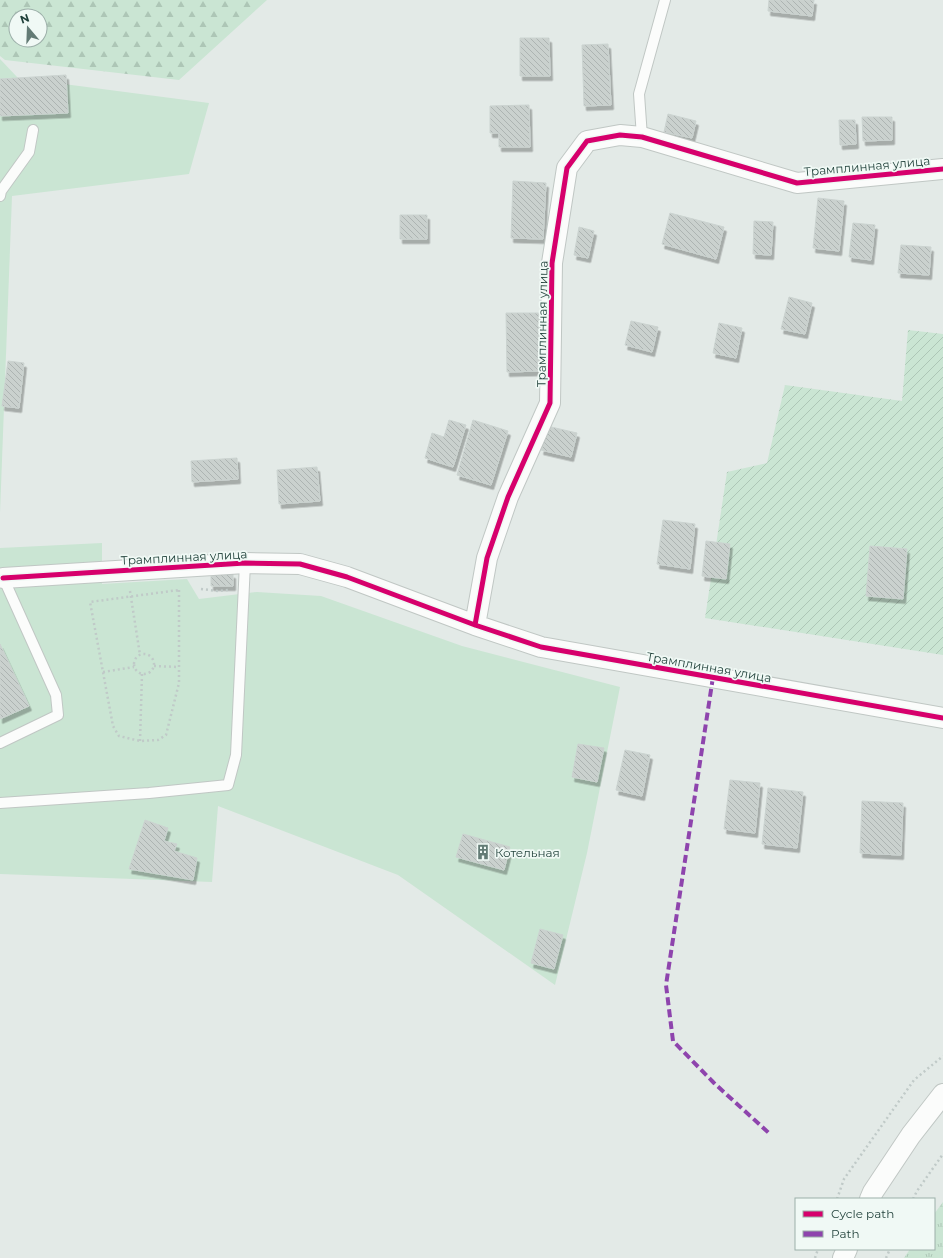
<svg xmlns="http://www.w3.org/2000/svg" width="943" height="1258" font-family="Montserrat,sans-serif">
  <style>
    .grass { fill: url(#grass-tufts) }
    .forest { fill: url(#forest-firs); fill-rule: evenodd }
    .garden { fill: url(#garden-furrows) }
    .pitch { fill: #cae5d3 }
    .building { fill: url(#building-back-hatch); stroke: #cbd3d0; filter: url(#shadow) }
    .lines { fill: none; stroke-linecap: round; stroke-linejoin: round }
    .lane-casing { stroke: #c0c7c4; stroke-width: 12 }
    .street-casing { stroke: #c0c7c4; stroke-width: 22 }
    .path { stroke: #c0cac8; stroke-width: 2.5; stroke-dasharray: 2 3; stroke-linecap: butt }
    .lane { stroke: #fbfcfb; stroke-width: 10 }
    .street { stroke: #fbfcfb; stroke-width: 20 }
    .quiet { stroke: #8e44ad; stroke-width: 4; stroke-dasharray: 8 4; stroke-linecap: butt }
    .cycleway-casing { stroke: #f0f9f5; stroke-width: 8 }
    .cycleway { stroke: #d6006c; stroke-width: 5 }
    .labels { text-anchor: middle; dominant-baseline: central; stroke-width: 3.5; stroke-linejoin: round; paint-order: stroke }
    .street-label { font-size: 12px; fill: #1e3f38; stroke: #f0f9f5 }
    .poi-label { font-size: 12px; fill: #1e3f38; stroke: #f0f9f5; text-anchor: start }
  </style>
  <defs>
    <pattern id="grass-tufts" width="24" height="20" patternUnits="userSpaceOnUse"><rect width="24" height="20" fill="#cae5d3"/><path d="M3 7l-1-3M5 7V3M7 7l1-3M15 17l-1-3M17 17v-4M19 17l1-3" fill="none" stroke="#adc6b6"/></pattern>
    <pattern id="forest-firs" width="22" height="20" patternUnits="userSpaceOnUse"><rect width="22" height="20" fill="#cae5d3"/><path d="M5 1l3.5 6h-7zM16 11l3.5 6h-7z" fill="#adc6b6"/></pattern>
    <pattern id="garden-furrows" width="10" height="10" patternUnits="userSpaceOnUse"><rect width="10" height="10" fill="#cae5d3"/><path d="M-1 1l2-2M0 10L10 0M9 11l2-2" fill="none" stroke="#adc6b6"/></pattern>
    <pattern id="building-back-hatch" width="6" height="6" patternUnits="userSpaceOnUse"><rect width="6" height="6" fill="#cad1ce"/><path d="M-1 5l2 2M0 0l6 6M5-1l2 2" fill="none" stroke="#adb4b2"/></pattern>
    <filter id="shadow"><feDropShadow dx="2.5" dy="4.5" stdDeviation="0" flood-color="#0004"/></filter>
  </defs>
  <rect width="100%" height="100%" fill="#e3eae7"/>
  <path class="grass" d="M943 1202V1258H904L910 1249H934V1214Z"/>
  <path class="forest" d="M0 0H267L179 80 5 60 0 56ZM16 16H40V40H16Z"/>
  <path class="garden" d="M908 330 943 334V655L705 618 727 472 767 463 785 385 902 401Z"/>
  <path class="pitch" d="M0 59 18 78 209 103 189 174 12 196 0 513Z
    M102 543V584L187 579 199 599 257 592 321 596 462 646 620 687 587 853 555 985 398 875 218 806 212 882 0 874V548Z"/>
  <path class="building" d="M769 0H814L812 16 768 11Z
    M520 38H549L550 76H520Z
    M608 44 611 105 584 106 582 45Z
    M66 75 68 113 0 116V79Z
    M529 105 530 147H499V133H490V106Z
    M668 114 696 121 692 138 664 132Z
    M862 117H892V140L863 141Z
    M839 120H855L856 144 840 145Z
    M513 181 546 183 543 239 511 238Z
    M818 198 844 201 839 251 813 248Z
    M670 213 724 227 716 259 662 244Z
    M400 215H427V239H400Z
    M754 221 773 222 771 255 753 254Z
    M853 223 875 225 871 260 849 257Z
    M579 227 594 231 588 258 574 255Z
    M901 245 931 247 929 275 898 273Z
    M789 297 812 303 805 334 781 329Z
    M506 313H540L541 371 507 372Z
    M631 321 658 327 652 352 625 345Z
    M719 323 742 328 736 358 713 353Z
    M8 361 24 363 19 408 2 406Z
    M449 420 466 425 453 467 425 458 432 433 444 437Z
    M473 420 508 431 491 485 457 475Z
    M547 426 577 433 571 457 541 450Z
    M237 458 238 479 192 482 191 461Z
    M317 467 320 501 279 504 277 470Z
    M663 520 695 524 690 569 657 564Z
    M706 541 730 544 726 579 702 576Z
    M870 546 907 549 903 599 866 596Z
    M211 574H233V586H211Z
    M0 644 29 706 0 719Z
    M578 744 604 748 597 782 572 777Z
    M625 750 650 755 642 796 616 790Z
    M730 780 760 783 755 833 724 829Z
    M768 788 803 792 797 848 762 844Z
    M862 801 903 803 901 855 860 853Z
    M145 820 168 828 164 841 177 844 174 851 197 858 193 880 129 869Z
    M463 834 510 847 504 870 456 857Z
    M540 929 563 935 554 969 531 963Z"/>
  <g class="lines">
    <g class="lane-casing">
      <path id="lane" d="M642 137 639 94 665 0
        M0 196 1 191 29 152 33 130
        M0 743 58 715 56 695 2 575
        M0 803 149 793 228 785 236 755 245 563"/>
    </g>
    <g class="street-casing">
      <path id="street" d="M3 578 245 563 300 564 347 577 475 625 541 647 943 718
        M475 625 487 558 508 497 550 403 552 263 567 168 587 141 620 135 642 137 797 183 943 169
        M870 1199 873 1192 911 1135 943 1094
        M843 1258 847 1249"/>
    </g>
    <path class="path" d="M201 589 218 591 228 590
      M179 590V683L166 735 158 740 140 741 119 736 113 726 90 602Z
      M130 591 140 655
      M134 664a10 10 0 1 1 20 0a10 10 0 1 1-20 0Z
      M154 666 179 667
      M103 672 134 667
      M140 741 142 674
      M837 1199 844 1179 914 1080 943 1056
      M913 1199 917 1191 943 1154
      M815 1258 818 1249
      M886 1258 890 1249"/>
    <use href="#lane" class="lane"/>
    <use href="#street" class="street"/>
    <path class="quiet" d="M713 677 666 985 673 1041 714 1083 770 1134"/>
    <g class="cycleway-casing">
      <path id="cycleway" d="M3 578 245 563 300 564 347 577 475 625 541 647 943 718
        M475 625 487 558 508 497 550 403 552 263 567 168 587 141 620 135 642 137 797 183 943 169"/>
    </g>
    <use href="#cycleway" class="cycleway"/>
  </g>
  <defs>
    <g id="building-bare" transform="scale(1.2)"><path d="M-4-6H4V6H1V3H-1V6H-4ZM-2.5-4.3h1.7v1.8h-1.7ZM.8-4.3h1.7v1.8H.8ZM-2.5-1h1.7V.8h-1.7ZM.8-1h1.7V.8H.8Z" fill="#637b75" stroke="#f0f9f5" stroke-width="2.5" paint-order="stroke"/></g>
  </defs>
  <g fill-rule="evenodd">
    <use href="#building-bare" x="483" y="852"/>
  </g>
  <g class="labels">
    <g class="street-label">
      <text transform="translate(867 166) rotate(-5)">Трамплинная улица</text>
      <text transform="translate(542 324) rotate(-89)">Трамплинная улица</text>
      <text transform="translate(184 557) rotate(-3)">Трамплинная улица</text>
      <text transform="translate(709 667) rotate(10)">Трамплинная улица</text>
    </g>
    <g class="poi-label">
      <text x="495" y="852">Котельная</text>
    </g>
  </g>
  <rect x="795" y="1198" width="140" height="52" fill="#f0f9f5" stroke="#9cafa9"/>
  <rect x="803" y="1211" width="20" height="6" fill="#d6006c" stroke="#9cafa9"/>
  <text x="831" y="1218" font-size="12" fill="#1e3f38">Cycle path</text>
  <rect x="803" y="1231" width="20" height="6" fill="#8e44ad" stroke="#9cafa9"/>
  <text x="831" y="1238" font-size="12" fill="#1e3f38">Path</text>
  <g transform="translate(28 28) rotate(341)"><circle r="19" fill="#f0f9f5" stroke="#9cafa9"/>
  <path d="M0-3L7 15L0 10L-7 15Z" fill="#637b75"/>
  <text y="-6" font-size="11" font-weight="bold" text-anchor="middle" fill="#1e3f38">N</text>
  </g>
</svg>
